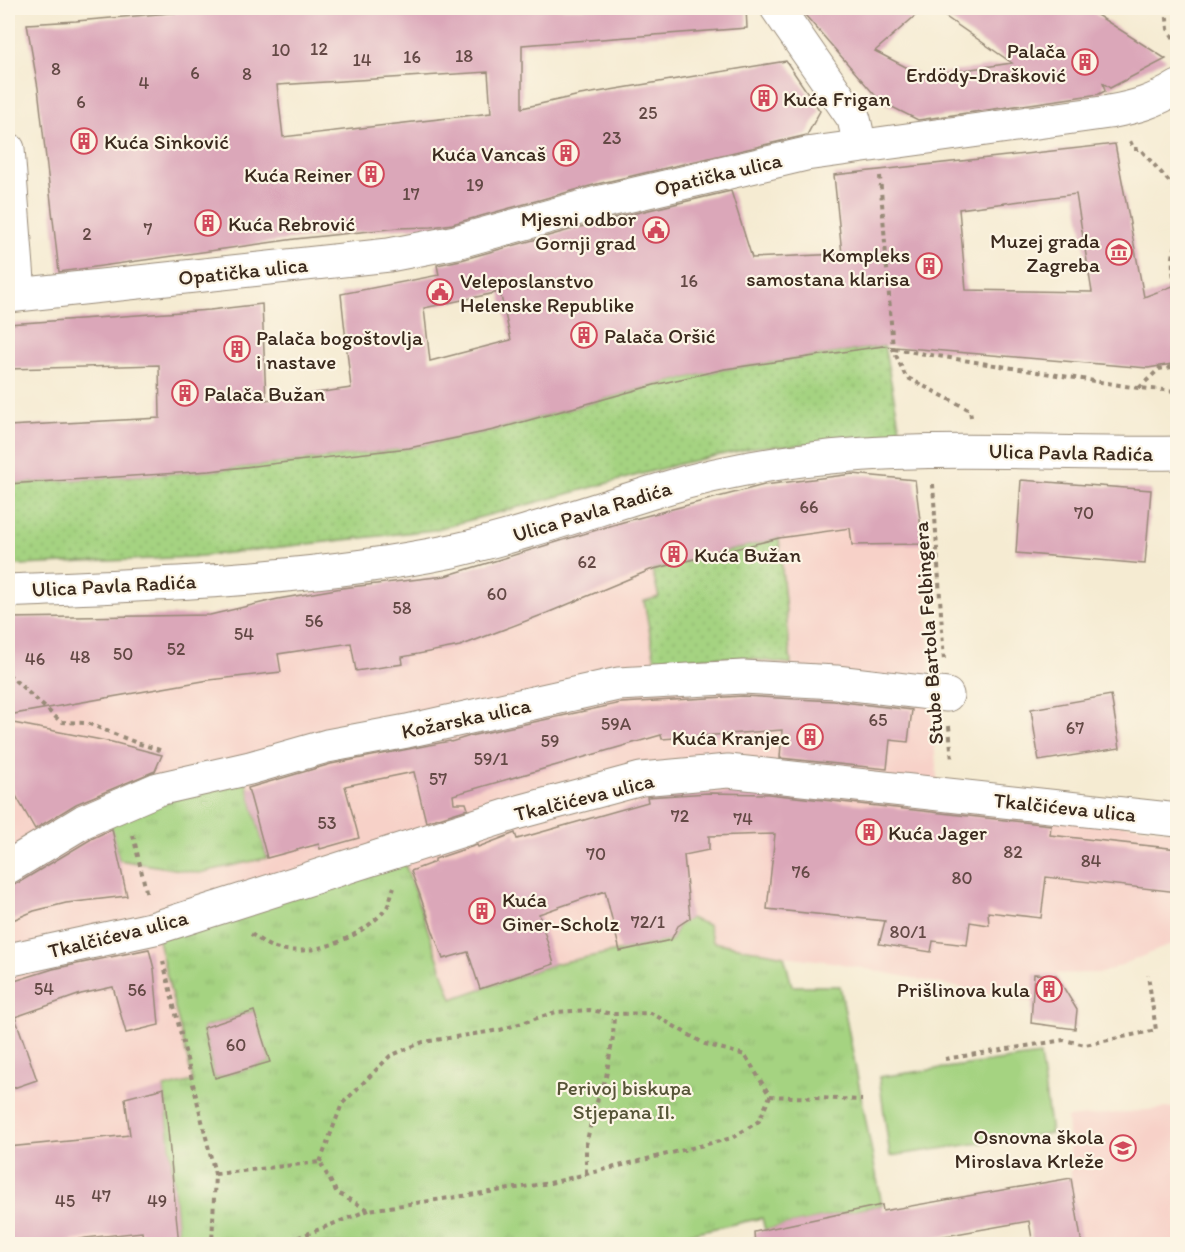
<svg xmlns="http://www.w3.org/2000/svg" width="1185" height="1252" font-family="Itim,sans-serif">
  <style>
    .built { fill: #f7d1c8 }
    .grass { fill: url(#grass-tufts); stroke: #707e50; stroke-width: 1.5; fill-rule: evenodd }
    .garden { fill: url(#garden-dots); stroke: #707e50; stroke-width: 1.5 }
    .pitch { fill: #a5d381; stroke: #707e50; stroke-width: 1.5 }
    .building { fill: #dba7b9; fill-rule: evenodd }
    .lines { fill: none; stroke-linecap: round; stroke-linejoin: round }
    .minor-casing { stroke: #988a78; stroke-width: 35 }
    .path { stroke: #988a78; stroke-width: 4; stroke-dasharray: 4.5 4.5; stroke-linecap: butt }
    .minor { stroke: #fff; stroke-width: 33 }
    .labels { text-anchor: middle; dominant-baseline: central; stroke-width: 4.5; stroke-linejoin: round; paint-order: stroke }
    .number-label { font-size: 18px; fill: #634945 }
    .poi-label { font-size: 21px; fill: #3b2a1e; stroke: #fcf5e5; text-anchor: start }
    .street-label { font-size: 21px; fill: #3b2a1e; stroke: #fcf5e5 }
    .park-label { font-size: 21px; fill: #565437; stroke: #fcf5e5 }
  </style>
  <defs>
    <pattern id="grass-tufts" width="24" height="20" patternUnits="userSpaceOnUse" patternTransform="scale(1.5)"><rect width="24" height="20" fill="#a5d381"/><path d="M3 7l-1-3M5 7V3M7 7l1-3M15 17l-1-3M17 17v-4M19 17l1-3" fill="none" stroke="#8fb56f"/></pattern>
    <pattern id="garden-dots" width="8" height="8" patternUnits="userSpaceOnUse" patternTransform="scale(1.5)"><rect width="8" height="8" fill="#a5d381"/><path d="M2 2h.1M6 6h.1" fill="none" stroke="#8fb56f" stroke-width="1.8" stroke-linecap="round"/></pattern>
  </defs>
  <rect width="100%" height="100%" fill="#fcf5e5"/>
  <filter id="ink" filterUnits="userSpaceOnUse"><feTurbulence type="fractalNoise" baseFrequency=".0167" numOctaves="2"/><feDisplacementMap in="SourceGraphic" scale="12" xChannelSelector="R" yChannelSelector="G"/><feConvolveMatrix kernelMatrix="1 2 1 2 8 2 1 2 1" color-interpolation-filters="sRGB"/></filter>
  <filter id="wash" filterUnits="userSpaceOnUse"><feTurbulence type="fractalNoise" baseFrequency=".008" numOctaves="4" result="noise"/><feDisplacementMap in="SourceGraphic" scale="24" xChannelSelector="R" yChannelSelector="G"/><feGaussianBlur stdDeviation="1.35" result="paint"/><feColorMatrix in="noise" values="0 0 0 0 0 0 0 0 0 0 0 0 0 0 0 0 0 1.4 0 .05"/><feComposite in="paint" operator="in"/></filter>
  <g filter="url(#wash)">
    <rect width="100%" height="100%" fill="#f5ebd2"/>
    <path class="built" d="M845 473 915 480 925 558 930 693 939 801 1177 831V942L1102 973 1034 974 1032 1002 832 962 784 956 713 942 678 926 671 940 554 964 270 1062 215 1078 171 1165 179 1244H8V619L210 615 277 600 350 586 445 576 623 522 763 485Z
      M1177 1107V1244H1082L1071 1178 1067 1118Z"/>
    <path class="grass" d="M245 777 267 858 199 873 119 860 109 818Z
      M400 850 452 999 554 964 671 940 678 926 690 918 708 925 713 942 784 956 792 986H840L882 1205 765 1230 762 1218 641 1244H179L164 1088 193 1081 155 928ZM253 1011 270 1062 215 1078 203 1028Z"/>
    <path class="garden" d="M884 346 902 439 757 447 679 464 433 530 193 557 22 565 8 564V484L210 471 409 448 495 430 654 385 725 369Z
      M779 538 791 664 752 659 718 657 655 661 644 601 659 597 652 570Z"/>
    <path class="pitch" d="M1040 1055 1051 1133 890 1156 879 1077Z"/>
    <g id="blocks">
      <path class="building" d="M229 8H746L747 28 522 45V108L580 95 786 61 820 111 807 135 597 184 452 224 432 227 398 228 295 239 59 272 38 88 27 24 76 21ZM488 72 491 113 283 137 277 85Z
        M799 8H924L875 51 923 76 1012 63 933 8H1086L1166 59 1110 88 1103 83 1105 91 1099 94 918 120 880 101Z
        M1115 144 1144 297 1178 284V363L1148 368 883 346 725 369 654 385 494 430 409 448 210 471 8 484V426L160 418 159 365 8 369V324L210 310 262 304 266 400 351 388 341 294 439 275 437 265 461 260 606 220 731 191 752 258 842 254 834 175ZM1076 194 1092 292 966 290 959 209ZM500 292 511 340 430 361 424 308Z
        M853 474 915 480 923 544 852 545 850 528 779 538 650 570 547 613 460 646 402 657 403 664 356 671 351 643 278 654 281 672 209 680 8 715V618L210 615 278 599 342 588 445 576 623 522 764 485Z
        M1021 480 1151 490 1145 564 1016 553Z
        M1111 695 1120 748 1039 761 1031 709Z
        M743 696 834 701 912 710 908 742 890 740 887 769 780 758 782 730 662 739 661 735 453 795 454 803H466L468 809 426 822 414 772 345 786 359 838 320 849 319 844 267 858 248 788 331 764 450 741 451 742 470 736 621 703Z
        M8 722 112 742 162 755 155 771 76 804 35 829 8 782Z
        M708 793 768 794 1051 825 1050 835 1178 849V892L1046 877 1041 918 988 912 989 925 970 922 967 945 933 941 931 952 879 944 885 921 767 909 775 834 709 836V850L684 855 690 918 678 926 671 940 620 951 605 891 539 914 554 964 480 989 468 952 443 959 411 871 435 862V859L477 845 478 847 515 833 517 839 648 802 647 797Z
        M112 829 127 896 66 903 34 911 8 922V886L18 883 93 838Z
        M149 949 154 969 159 1025 126 1033 113 987 81 994 15 1017 37 1080 8 1090V983L53 969Z
        M1034 974 1056 975 1077 1010 1075 1029 1031 1023Z
        M254 1011 270 1062 215 1078 203 1028Z
        M164 1088 179 1245H144L142 1232 86 1238 52 1245H8V1147L130 1135 125 1098Z
        M1071 1178 1082 1245H1033L1029 1221 894 1245H755L754 1232 882 1205 883 1211Z"/>
    </g>
  </g>
  <g filter="url(#ink)">
    <use href="#blocks" fill-opacity="0" stroke="#988a78" stroke-width="1.5"/>
    <g class="lines">
      <g class="minor-casing">
        <path id="minor" d="M777 8 854 119 860 146
          M8 149 19 294
          M8 296 389 255 456 242 601 202 806 154 1109 112C1136 107 1154 102 1178 87
          M8 591C156 584 306 581 452 551 523 535 593 510 663 489 708 475 756 466 803 460 927 444 1053 455 1178 453
          M8 867 84 821 158 789 250 768 327 746 407 731 618 684 743 677 836 682 947 695
          M8 960 155 928 519 812 641 779 728 771 1178 820"/>
      </g>
      <path class="path" d="M1166 8 1168 29 1178 45
        M1130 141 1134 149H1140L1174 187 1178 195
        M880 176 893 349 906 377 970 410 971 417
        M1175 285C1173 271 1170 255 1178 242
        M894 349 1138 388 1178 391
        M1139 388 1159 369 1178 366
        M933 484 944 662
        M8 674 61 722 87 723 137 743 163 751
        M949 726 952 761
        M133 835 147 895
        M251 934C258 938 267 946 275 948 313 958 361 938 386 909 390 903 391 894 394 887
        M163 961 215 1174 212 1244
        M945 1059 1064 1040 1085 1045 1156 1030 1148 975
        M770 1096 862 1100
        M586 1173V1145L594 1110 606 1077 613 1037 614 1014
        M215 1174 320 1162 337 1193 369 1210 550 1183 732 1138 759 1121 770 1096 745 1055 705 1044 651 1013 614 1014 589 1010 556 1012 500 1030 423 1042 390 1056 342 1104 320 1162
        M281 1244 369 1210"/>
      <use href="#minor" class="minor"/>
    </g>
  </g>
  <defs>
    <g id="building-ring" transform="scale(1.35)"><circle r="9.5" fill="#fcf5e5" stroke="#d1495b" stroke-width="1.5"/><path d="M-4-6H4V6H1V3H-1V6H-4ZM-2.5-4.3h1.7v1.8h-1.7ZM.8-4.3h1.7v1.8H.8ZM-2.5-1h1.7V.8h-1.7ZM.8-1h1.7V.8H.8Z" fill="#d1495b"/></g>
    <g id="civic-ring" transform="scale(1.35)"><circle r="9.5" fill="#fcf5e5" stroke="#d1495b" stroke-width="1.5"/><path d="M-.6-6.5H3V-4.5H.6V-3L4-1V1h2V6H-6V1h2V-1L-.6-3ZM-1.2 2.5V6h2.4V2.5Z" fill="#d1495b"/></g>
    <g id="museum-ring" transform="scale(1.35)"><circle r="9.5" fill="#fcf5e5" stroke="#d1495b" stroke-width="1.5"/><path d="M0-6L6-3V-2H-6V-3ZM-5-1h2V3h-2ZM-1-1h2V3h-2ZM3-1h2V3H3ZM-6 4H6V6H-6Z" fill="#d1495b"/></g>
    <g id="school-ring" transform="scale(1.35)"><circle r="9.5" fill="#fcf5e5" stroke="#d1495b" stroke-width="1.5"/><path d="M0-5L7-2L0 1L-7-2ZM-4 1L0 2.5L4 1V4Q0 6-4 4Z" fill="#d1495b"/></g>
  </defs>
  <g fill-rule="evenodd">
    <use href="#building-ring" x="1085" y="62"/>
    <use href="#building-ring" x="764" y="98"/>
    <use href="#building-ring" x="84" y="141"/>
    <use href="#building-ring" x="566" y="153"/>
    <use href="#building-ring" x="371" y="174"/>
    <use href="#building-ring" x="208" y="223"/>
    <use href="#civic-ring" x="656" y="230"/>
    <use href="#museum-ring" x="1119" y="252"/>
    <use href="#building-ring" x="929" y="266"/>
    <use href="#civic-ring" x="440" y="292"/>
    <use href="#building-ring" x="584" y="335"/>
    <use href="#building-ring" x="237" y="349"/>
    <use href="#building-ring" x="185" y="393"/>
    <use href="#building-ring" x="674" y="554"/>
    <use href="#building-ring" x="810" y="737"/>
    <use href="#building-ring" x="869" y="832"/>
    <use href="#building-ring" x="482" y="911"/>
    <use href="#building-ring" x="1049" y="989"/>
    <use href="#school-ring" x="1123" y="1148"/>
  </g>
  <g class="labels">
    <g class="number-label">
      <text x="319" y="49">12</text>
      <text x="281" y="50">10</text>
      <text x="464" y="56">18</text>
      <text x="412" y="57">16</text>
      <text x="362" y="60">14</text>
      <text x="56" y="69">8</text>
      <text x="195" y="73">6</text>
      <text x="247" y="74">8</text>
      <text x="144" y="83">4</text>
      <text x="81" y="102">6</text>
      <text x="648" y="113">25</text>
      <text x="612" y="138">23</text>
      <text x="475" y="185">19</text>
      <text x="411" y="194">17</text>
      <text x="148" y="229">7</text>
      <text x="87" y="234">2</text>
      <text x="689" y="281">16</text>
      <text x="809" y="507">66</text>
      <text x="1084" y="513">70</text>
      <text x="587" y="562">62</text>
      <text x="497" y="594">60</text>
      <text x="402" y="608">58</text>
      <text x="314" y="621">56</text>
      <text x="244" y="634">54</text>
      <text x="176" y="649">52</text>
      <text x="123" y="654">50</text>
      <text x="80" y="657">48</text>
      <text x="35" y="659">46</text>
      <text x="878" y="720">65</text>
      <text x="616" y="724">59A</text>
      <text x="1075" y="728">67</text>
      <text x="550" y="741">59</text>
      <text x="491" y="759">59/1</text>
      <text x="438" y="779">57</text>
      <text x="680" y="816">72</text>
      <text x="743" y="819">74</text>
      <text x="327" y="823">53</text>
      <text x="1013" y="852">82</text>
      <text x="596" y="854">70</text>
      <text x="1091" y="861">84</text>
      <text x="801" y="872">76</text>
      <text x="962" y="878">80</text>
      <text x="648" y="922">72/1</text>
      <text x="908" y="932">80/1</text>
      <text x="44" y="989">54</text>
      <text x="137" y="990">56</text>
      <text x="236" y="1045">60</text>
      <text x="101" y="1196">47</text>
      <text x="65" y="1201">45</text>
      <text x="157" y="1201">49</text>
    </g>
    <g class="poi-label">
      <text x="1066" y="50" text-anchor="end">Palača<tspan x="1066" dy="24">Erdödy-Drašković</tspan></text>
      <text x="783" y="98">Kuća Frigan</text>
      <text x="104" y="141">Kuća Sinković</text>
      <text x="546" y="153" text-anchor="end">Kuća Vancaš</text>
      <text x="352" y="174" text-anchor="end">Kuća Reiner</text>
      <text x="636" y="218" text-anchor="end">Mjesni odbor<tspan x="636" dy="24">Gornji grad</tspan></text>
      <text x="228" y="223">Kuća Rebrović</text>
      <text x="1100" y="240" text-anchor="end">Muzej grada<tspan x="1100" dy="24">Zagreba</tspan></text>
      <text x="910" y="254" text-anchor="end">Kompleks<tspan x="910" dy="24">samostana klarisa</tspan></text>
      <text x="460" y="280">Veleposlanstvo<tspan x="460" dy="24">Helenske Republike</tspan></text>
      <text x="604" y="335">Palača Oršić</text>
      <text x="256" y="337">Palača bogoštovlja<tspan x="256" dy="24">i nastave</tspan></text>
      <text x="204" y="393">Palača Bužan</text>
      <text x="694" y="554">Kuća Bužan</text>
      <text x="790" y="737" text-anchor="end">Kuća Kranjec</text>
      <text x="888" y="832">Kuća Jager</text>
      <text x="502" y="899">Kuća<tspan x="502" dy="24">Giner-Scholz</tspan></text>
      <text x="1030" y="989" text-anchor="end">Prišlinova kula</text>
      <text x="1104" y="1136" text-anchor="end">Osnovna škola<tspan x="1104" dy="24">Miroslava Krleže</tspan></text>
    </g>
    <g class="street-label">
      <text transform="translate(718 174) rotate(-13)">Opatička ulica</text>
      <text transform="translate(243 271) rotate(-6)">Opatička ulica</text>
      <text transform="translate(1071 452) rotate(1)">Ulica Pavla Radića</text>
      <text transform="translate(592 511) rotate(-17)">Ulica Pavla Radića</text>
      <text transform="translate(114 585) rotate(-3)">Ulica Pavla Radića</text>
      <text transform="translate(928 633) rotate(-94)">Stube Bartola Felbingera</text>
      <text transform="translate(466 718) rotate(-12)">Kožarska ulica</text>
      <text transform="translate(584 797) rotate(-14)">Tkalčićeva ulica</text>
      <text transform="translate(1065 807) rotate(6)">Tkalčićeva ulica</text>
      <text transform="translate(118 934) rotate(-14)">Tkalčićeva ulica</text>
    </g>
    <g class="park-label">
      <text x="624" y="1087">Perivoj biskupa<tspan x="624" dy="24">Stjepana II.</tspan></text>
    </g>
  </g>
  <rect width="1185" height="1252" fill="none" stroke="#fcf5e5" stroke-width="30"/>
</svg>
